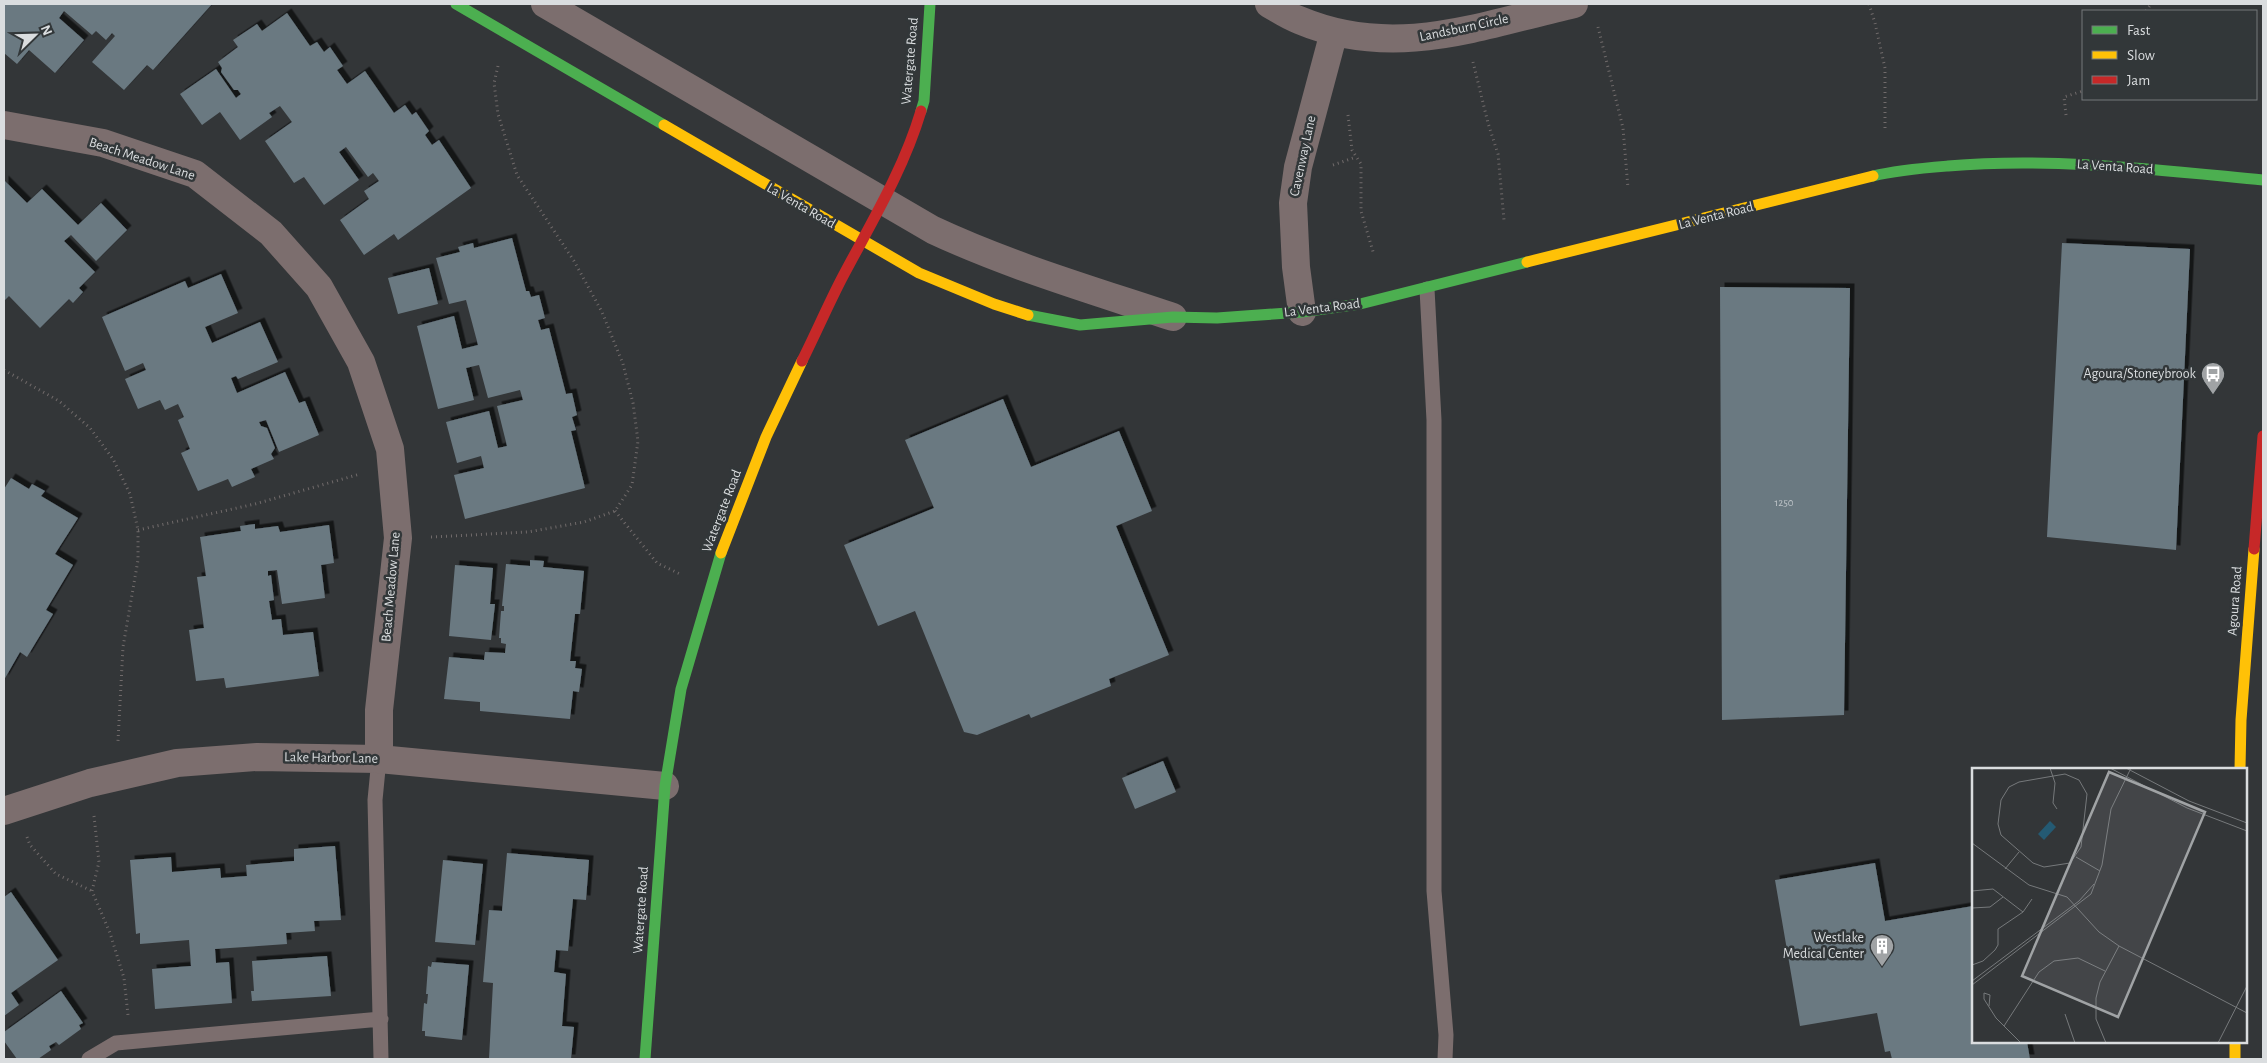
<svg xmlns="http://www.w3.org/2000/svg" width="2267" height="1063" font-family="'Alegreya Sans',sans-serif">
  <style>
    .building { fill: #6a7981; filter: url(#shadow) }
    .lines { fill: none; stroke-linecap: round; stroke-linejoin: round }
    .path { stroke: #716b6b; stroke-width: 3; stroke-dasharray: 1 4; stroke-linecap: butt }
    .lane { stroke: #7c6e6e; stroke-width: 15 }
    .street { stroke: #7c6e6e; stroke-width: 28 }
    .fast { stroke: #4caf50; stroke-width: 11 }
    .slow { stroke: #ffc107; stroke-width: 11 }
    .jam { stroke: #c62828; stroke-width: 11 }
    .labels { text-anchor: middle; dominant-baseline: central; stroke-width: 5; stroke-linejoin: round; paint-order: stroke }
    .number-label { font-size: 11px; fill: #bec4c8 }
    .street-label { font-size: 14px; fill: #dadddf; stroke: #323739 }
    .poi-label { font-size: 14px; fill: #dadddf; stroke: #323739; text-anchor: end }
    .inset-road { fill: none; stroke: #76797b; stroke-width: 1 }
    .view { fill: #a0a3a5; fill-opacity: 0.15; stroke: #a0a3a5; stroke-width: 2.5 }
    .inset-edge { fill: none; stroke: #dadddf; stroke-width: 2.5 }
  </style>
  <defs>
    <filter id="shadow"><feDropShadow dx="4.5" dy="-4.5" stdDeviation="0" flood-color="#0009"/></filter>
  </defs>
  <rect width="100%" height="100%" fill="#333638"/>
  <path class="building" d="M4 4H212L153 70 147 65 124 90 92 62 115 36 112 33 106 40 96 31 92 35 64 11 59 18 84 40 55 73 29 50 17 64 4 53Z
    M287 13 310 46 317 42 324 52 330 47 343 66 337 70 347 84 365 71 394 113 405 105 412 115 416 112 429 131 425 135 432 145 439 140 471 188 398 240 394 234 364 255 340 220 369 199 364 191 379 181 373 173 368 177 346 147 339 152 359 180 324 205 304 177 294 183 265 141 292 122 280 106 269 113 272 117 240 140 220 112 202 125 180 94 216 69 236 98 241 94 238 90H234L221 72 222 68 218 62 238 47 233 40 257 24 262 31Z
    M4 180 27 203 42 189 78 225 101 203 127 230 96 261 71 235 64 241 95 272 79 288 83 292 73 303 69 299 40 328 9 296 4 301Z
    M512 238 526 291H529L531 297 539 295 545 318 538 320 541 330 549 328 566 394 572 393 577 415 572 417 576 430 571 431 585 488 465 519 454 475 484 468 481 456 457 463 446 422 489 411 498 448 507 446 497 406 523 400 520 390 488 398 479 365 466 368 474 400 438 409 417 326 454 316 462 349 478 345 466 300 449 304 436 258 460 252 458 247 473 243 474 248Z
    M2062 243 2190 249 2176 550 2047 537Z
    M429 268 438 304 398 314 388 278Z
    M221 274 238 313 205 327 212 343 260 322 278 362 238 379 236 376 231 378 237 393 285 372 299 403 305 401 319 435 279 452 266 420 259 422 261 426 267 428 275 448 271 454 274 459 251 469 255 477 232 487 228 479 198 491 181 453 190 449 178 420 184 417 178 404 165 410 160 400 138 409 125 379 146 370 143 363 125 371 102 317 185 281 188 288Z
    M1720 287 1850 288 1844 715 1722 720Z
    M1003 399 1031 467 1119 431 1152 511 1116 526 1169 655 1109 679 1111 686 1031 718 1029 714 977 735 964 732 915 611 878 626 844 545 934 508 905 440Z
    M11 478 29 489 32 484 45 491 41 496 78 518 55 554 73 565 46 610 53 614 27 657 20 652 4 680V489Z
    M255 524V529L278 526 280 532 329 525 334 563 321 565 325 598 282 604 277 570 268 571V576L271 575 274 600 269 601 272 620 281 619 283 635 313 632 319 676 226 688 224 678 196 681 189 630 204 628 197 577 206 576 200 537 241 531 240 526Z
    M530 560 544 561 543 567 584 571 580 614H575L570 661H576L575 668 582 669 579 692 573 691 570 719 480 711V702L444 699 449 657 484 660 485 652 505 653 506 644 501 643V638H499L501 611H504V606H502L506 564 530 566Z
    M455 565 493 568 490 604H495L491 640 449 636Z
    M1163 761 1176 792 1135 809 1122 778Z
    M335 846 341 920 314 921 315 931 286 933 287 944 215 949 216 963 229 962 232 1003 155 1009 152 969 191 966 189 940 140 944V933L136 934 130 860 171 857 172 872 220 868 221 878 247 876 246 865 294 861V849Z
    M507 853 589 860 586 900 573 899 568 951 556 950 554 972 566 974 562 1026 574 1027 571 1059H489L493 983 483 982 489 910 502 911Z
    M443 860 483 864 475 945 435 942Z
    M1875 863 1885 921 1973 906V1042H2027L2030 1059H1892L1890 1051 1885 1052 1877 1013 1800 1026 1775 880Z
    M11 892 58 960 11 993 19 1005 4 1016V897Z
    M327 956 331 996 252 1001 251 991H254L252 961Z
    M432 962 469 965 462 1040 425 1036V1031H422L424 1003 427 1004 428 994H426L428 966 431 967Z
    M61 991 83 1023 79 1025 81 1029 59 1045 56 1042 49 1046 51 1050 38 1059H17L4 1041V1032Z"/>
  <g class="lines">
    <path class="path" d="M1869 4 1875 23 1885 68V130
      M2146 11 2151 4
      M1598 27 1623 128 1628 188
      M1473 62 1488 123 1498 154 1504 220
      M1348 115 1352 150 1361 164V211L1374 255
      M2066 115 2064 97 2083 91
      M1333 165 1356 157
      M4 370 59 401 90 428 113 459 130 494 138 530V560L123 647 118 741
      M615 511 657 563 680 574
      M138 530 255 504 360 474
      M431 537 528 532 584 522 615 511 632 485 638 441 633 403 623 364 602 312 574 261 517 175 498 114 494 83 498 66
      M94 816 99 862 92 891 110 933 124 978 128 1015
      M27 837 30 845 56 874 92 891"/>
    <path class="lane" d="M1427 289 1434 420V891L1446 1035 1445 1059
      M379 759 375 800 381 1059
      M89 1059 116 1043 381 1019"/>
    <path class="street" d="M545 4 933 230C1010 266 1092 290 1173 317
      M1269 4C1278 9 1288 16 1299 20 1394 60 1479 26 1574 4
      M4 125 103 143 195 174 271 233 319 287 361 362 390 449 398 538 379 710V759
      M1302 312 1296 267 1293 203 1298 167 1334 32
      M4 811 90 783 177 763 257 757 379 759 665 786"/>
    <path class="fast" d="M456 4 664 125
      M921 111 924 101 930 4
      M1873 176C1897 170 1923 168 1948 166 2053 157 2158 170 2263 180
      M1028 315 1080 325 1173 317 1217 318 1302 312 1360 304 1527 262
      M645 1059 665 786 681 689 721 553"/>
    <path class="slow" d="M664 125 919 273 994 304 1028 315
      M1527 262 1873 176
      M721 553 766 437 802 361
      M2240 769 2241 720 2254 549
      M2235 1042V1059"/>
    <path class="jam" d="M802 361C816 333 828 305 842 278 871 223 903 171 921 111
      M2254 549 2263 436"/>
  </g>
  <defs>
    <g id="bus-pin" transform="scale(1.25)"><path d="M0 17L-7.5 6A9.5 9.5 0 1 1 7.5 6Z" fill="#a0a3a5" stroke="#323739"/><path d="M-5-6H5V4H4V6H2V4H-2V6H-4V4H-5ZM-3.5-4V0h7V-4ZM-3.5 1.2v1.5H-2V1.2ZM2 1.2v1.5H3.5V1.2Z" fill="#fff"/></g>
    <g id="building-pin" transform="scale(1.25)"><path d="M0 17L-7.5 6A9.5 9.5 0 1 1 7.5 6Z" fill="#a0a3a5" stroke="#323739"/><path d="M-4-6H4V6H1V3H-1V6H-4ZM-2.5-4.3h1.7v1.8h-1.7ZM.8-4.3h1.7v1.8H.8ZM-2.5-1h1.7V.8h-1.7ZM.8-1h1.7V.8H.8Z" fill="#fff"/></g>
  </defs>
  <g fill-rule="evenodd">
    <use href="#bus-pin" x="2213" y="374"/>
    <use href="#building-pin" x="1882" y="946"/>
  </g>
  <g class="labels">
    <g class="number-label">
      <text x="1784" y="502">1250</text>
    </g>
    <g class="street-label">
      <text transform="translate(1464 28) rotate(-12)">Landsburn Circle</text>
      <text transform="translate(910 61) rotate(-85)">Watergate Road</text>
      <text transform="translate(1303 156) rotate(-78)">Cavenway Lane</text>
      <text transform="translate(142 159) rotate(18)">Beach Meadow Lane</text>
      <text transform="translate(2115 167) rotate(4)">La Venta Road</text>
      <text transform="translate(801 206) rotate(30)">La Venta Road</text>
      <text transform="translate(1716 216) rotate(-14)">La Venta Road</text>
      <text transform="translate(1322 308) rotate(-7)">La Venta Road</text>
      <text transform="translate(722 511) rotate(-69)">Watergate Road</text>
      <text transform="translate(391 587) rotate(-85)">Beach Meadow Lane</text>
      <text transform="translate(2235 601) rotate(-86)">Agoura Road</text>
      <text transform="translate(331 758) rotate(1)">Lake Harbor Lane</text>
      <text transform="translate(641 910) rotate(-86)">Watergate Road</text>
    </g>
    <g class="poi-label">
      <text x="2196" y="374">Agoura/Stoneybrook</text>
      <text x="1864" y="938">Westlake<tspan x="1864" dy="16">Medical Center</tspan></text>
    </g>
  </g>
  <g transform="translate(1972 768)">
    <rect width="275" height="275" fill="#333638"/>
    <path d="M78 53 84 59 72 72 66 66Z" fill="#245a73"/>
    <path class="inset-road" d="M78 0 83 15 81 35 85 41M138 0 215 40 275 63M154 0 217 33 275 55M93 6 107 12 115 26 109 79 98 95 72 99 61 95 29 67 26 56 29 32 37 19 47 14ZM0 75 57 117 95 129 127 164 147 178 275 245M104 89 128 103M33 101 47 84M0 123 21 121 51 144M0 140 18 139 31 129M0 197 11 193 23 182 26 177V161L51 144 60 131M0 213 107 133 122 116M0 217 119 126 130 97 139 41 159 0M17 238 18 227 12 225V231L24 250 49 275M93 246 103 275M32 258 67 204 82 193 106 190 133 203M134 275 124 251V230L128 214 147 178M246 275 275 218"/>
    <path class="view" d="M137 4 233 44 146 249 50 208Z"/>
    <rect width="275" height="275" class="inset-edge"/>
  </g>
  <rect width="2267" height="1063" fill="none" stroke="#dadddf" stroke-width="10"/>
  <rect x="2082" y="10" width="175" height="90" fill="#323739" stroke="#75797b"/>
  <rect x="2092" y="26" width="25" height="8" fill="#4caf50" stroke="#75797b"/>
  <text x="2127" y="35" font-size="15" fill="#dadddf">Fast</text>
  <rect x="2092" y="51" width="25" height="8" fill="#ffc107" stroke="#75797b"/>
  <text x="2127" y="60" font-size="15" fill="#dadddf">Slow</text>
  <rect x="2092" y="76" width="25" height="8" fill="#c62828" stroke="#75797b"/>
  <text x="2127" y="85" font-size="15" fill="#dadddf">Jam</text>
  <g transform="translate(35 35) rotate(67)" stroke="#323739" stroke-width="4" paint-order="stroke">
  <path d="M0-4L9 19L0 12L-9 19Z" fill="#dadddf"/>
  <text y="-8" font-size="14" font-weight="bold" text-anchor="middle" fill="#dadddf">N</text>
  </g>
</svg>
